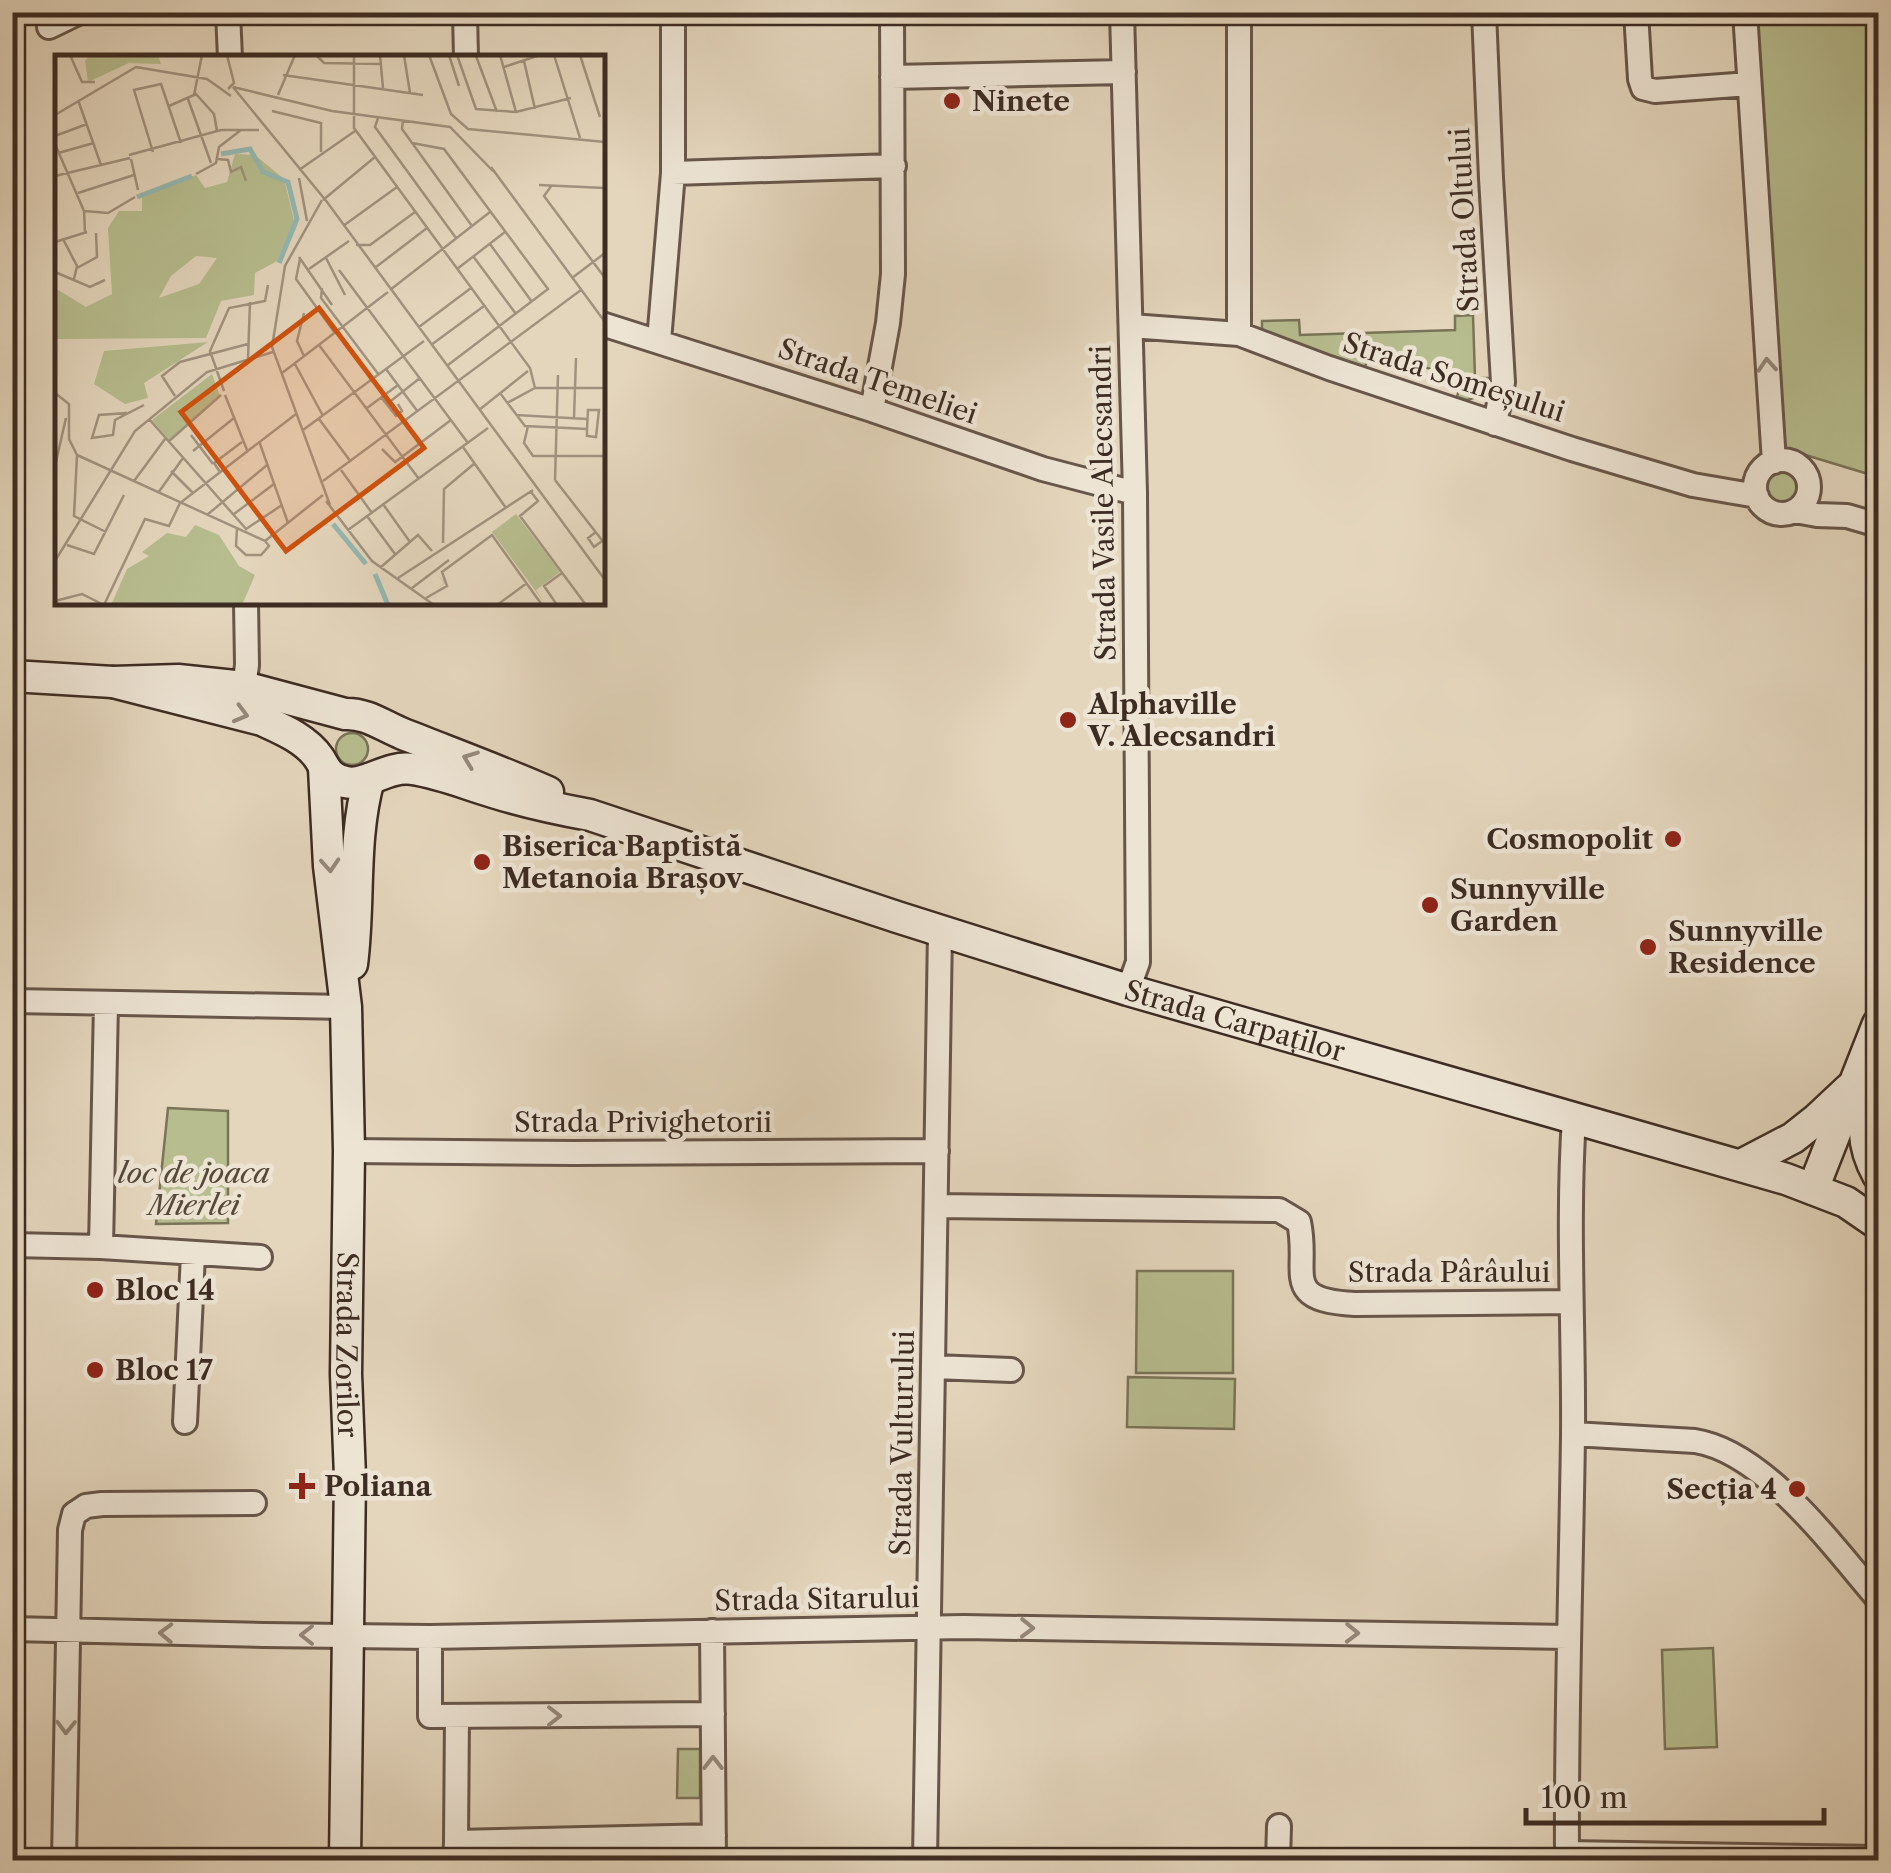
<svg xmlns="http://www.w3.org/2000/svg" width="1891" height="1873" font-family="'Libre Caslon Text',serif">
  <style>
    .green { fill: #b7bd8f; stroke: #7a7459; stroke-width: 2.5 }
    .lines { fill: none; stroke-linecap: round; stroke-linejoin: round }
    .street-casing { stroke: #67564a; stroke-width: 28 }
    .secondary-casing { stroke: #3d2c23; stroke-width: 35 }
    .street { stroke: #ede4d4; stroke-width: 22 }
    .secondary { stroke: #ede4d4; stroke-width: 30 }
    .oneway { stroke: #95887c }
    .poi-dot { fill: #8f2418; stroke: #ede4d4; stroke-width: 4 }
    .labels { text-anchor: middle; dominant-baseline: central; stroke-width: 9; stroke-linejoin: round; paint-order: stroke }
    .poi-label { font-size: 28px; font-weight: bold; fill: #3d2c23; stroke: #ede4d4; text-anchor: start }
    .street-label { font-size: 28px; fill: #3d2c23; stroke: #ede4d4 }
    .park-label { font-size: 28px; font-style: italic; fill: #554939; stroke: #ede4d4 }
    .inset-river { fill: none; stroke: #95b9b3; stroke-width: 5 }
    .inset-road { fill: none; stroke: #a1927f; stroke-width: 2.5 }
    .view { fill: #ce520f; fill-opacity: 0.15; stroke: #ce520f; stroke-width: 5 }
    .inset-edge { fill: none; stroke: #3d2c23; stroke-width: 5 }
  </style>
  <rect width="100%" height="100%" fill="#e4d6bd"/>
  <filter id="stains"><feTurbulence type="fractalNoise" baseFrequency=".002" numOctaves="4"/><feColorMatrix values="0 0 0 0 .2 0 0 0 0 .09 0 0 0 0 .02 0 0 0 .5 -.17"/></filter>
  <radialGradient id="worn" r=".72"><stop offset=".6" stop-color="#630" stop-opacity="0"/><stop offset="1" stop-color="#630" stop-opacity=".3"/></radialGradient>
  <path class="green" d="M1749 13H1878V477L1776 446Z
    M1473 315 1475 378H1493L1484 395 1467 400 1457 397 1462 379 1371 350 1365 367 1262 332V321L1299 320 1300 335 1455 330V316Z
    M1762 488a20 20 0 1 1 40 0a20 20 0 1 1-40 0Z
    M336 749a16 16 0 1 1 32 0a16 16 0 1 1-32 0Z
    M168 1108 228 1111V1223L156 1224Z
    M1137 1271H1233V1373H1136Z
    M1128 1377 1235 1379 1234 1429 1127 1427Z
    M1713 1648 1717 1747 1665 1749 1662 1650Z
    M678 1749H700V1798H677Z"/>
  <g class="lines">
    <g class="street-casing">
      <path id="street" d="M228 12 230 58
        M465 12 466 58
        M1122 12 1135 493 1138 962 1128 990
        M1484 12 1491 178 1503 382 1495 424
        M1636 12 1640 79 1643 88 1655 91 1749 84
        M1745 12 1774 462
        M49 27 80 12
        M892 77 1124 72
        M673 173 894 166
        M602 324 872 410 1043 469 1135 493
        M1131 326 1239 334 1329 368 1572 449 1693 485 1757 496
        M1239 334V12
        M659 341 673 173V12
        M872 410 888 323 893 274 892 12
        M1755 487a27 27 0 1 1 54 0a27 27 0 1 1-54 0Z
        M1795 511 1817 515 1847 516 1878 525
        M244 687 247 665 246 602
        M12 1001 346 1007
        M349 1151 574 1153 937 1151
        M937 1206 1279 1210 1299 1222C1310 1273 1279 1300 1355 1304L1571 1302
        M12 1245 101 1247 260 1257
        M101 1247 106 1003
        M934 1367 1011 1370
        M185 1422 193 1254
        M1573 1434 1695 1441C1765 1452 1834 1548 1878 1599
        M12 1629 264 1635 430 1637 964 1627 1568 1637
        M712 1631 714 1860
        M430 1637V1716L713 1714
        M456 1842 457 1716
        M1567 1853 1878 1858
        M64 1860 70 1530 74 1514 86 1506 102 1504 254 1503
        M455 1860 456 1842 714 1836
        M925 1860 940 931
        M1278 1860 1279 1826
        M1567 1860C1566 1719 1571 1578 1573 1436 1574 1330 1567 1224 1574 1118"/>
    </g>
    <g class="secondary-casing">
      <g id="secondary">
        <path d="M12 676 113 682 178 680 244 687 345 714C367 713 383 726 403 734 451 753 500 771 548 792"/>
        <path id="s1" d="M113 682 262 720C282 729 306 739 319 758 325 767 327 775 339 780 363 791 384 765 412 769 440 773 466 784 493 792 525 802 557 809 590 815L897 917 1128 990 1786 1179 1846 1202 1878 1224"/>
        <path id="s2" d="M324 768 329 866 346 1007 349 1151 346 1374 350 1477 345 1860"/>
        <path d="M352 964C360 903 352 840 369 779"/>
        <path d="M1871 1077C1865 1115 1858 1140 1878 1175"/>
        <path d="M1741 1165 1793 1138 1817 1119 1849 1089"/>
        <path d="M1813 1189 1878 1024"/>
      </g>
    </g>
    <use href="#street" class="street"/>
    <use href="#secondary" class="secondary"/>
  </g>
  <defs><path id="oneway-chevron" d="M-2-3.5L2.5 0L-2 3.5" fill="none" stroke-width="1.6" stroke-linecap="round" stroke-linejoin="round" transform="scale(2.5)"/></defs>
  <g class="oneway">
    <use href="#oneway-chevron" transform="translate(1767 365) rotate(-94)"/>
    <use href="#oneway-chevron" transform="translate(241 714) rotate(15)"/>
    <use href="#oneway-chevron" transform="translate(470 759) rotate(-159)"/>
    <use href="#oneway-chevron" transform="translate(330 865) rotate(86)"/>
    <use href="#oneway-chevron" transform="translate(1027 1628) rotate(1)"/>
    <use href="#oneway-chevron" transform="translate(166 1633) rotate(-178)"/>
    <use href="#oneway-chevron" transform="translate(1352 1633) rotate(1)"/>
    <use href="#oneway-chevron" transform="translate(307 1635) rotate(-180)"/>
    <use href="#oneway-chevron" transform="translate(554 1716)"/>
    <use href="#oneway-chevron" transform="translate(66 1727) rotate(91)"/>
    <use href="#oneway-chevron" transform="translate(713 1763) rotate(-90)"/>
  </g>
  <g class="poi-dot">
    <circle cx="952" cy="101" r="10"/>
    <circle cx="1068" cy="720" r="10"/>
    <circle cx="1673" cy="839" r="10"/>
    <circle cx="482" cy="862" r="10"/>
    <circle cx="1430" cy="905" r="10"/>
    <circle cx="1648" cy="947" r="10"/>
    <circle cx="95" cy="1290" r="10"/>
    <circle cx="95" cy="1370" r="10"/>
    <path d="M297 1471h10v10h10v10h-10v10h-10v-10h-10v-10h10z"/>
    <circle cx="1797" cy="1489" r="10"/>
  </g>
  <g class="labels">
    <g class="poi-label">
      <text x="972" y="101">Ninete</text>
      <text x="1088" y="704">Alphaville<tspan x="1088" dy="32">V. Alecsandri</tspan></text>
      <text x="1653" y="839" text-anchor="end">Cosmopolit</text>
      <text x="502" y="846">Biserica Baptistă<tspan x="502" dy="32">Metanoia Brașov</tspan></text>
      <text x="1450" y="889">Sunnyville<tspan x="1450" dy="32">Garden</tspan></text>
      <text x="1668" y="931">Sunnyville<tspan x="1668" dy="32">Residence</tspan></text>
      <text x="115" y="1290">Bloc 14</text>
      <text x="115" y="1370">Bloc 17</text>
      <text x="324" y="1486">Poliana</text>
      <text x="1777" y="1489" text-anchor="end">Secția 4</text>
    </g>
    <g class="street-label">
      <text transform="translate(1464 220) rotate(-93)">Strada Oltului</text>
      <text transform="translate(1454 377) rotate(18)">Strada Someșului</text>
      <text transform="translate(878 381) rotate(19)">Strada Temeliei</text>
      <text transform="translate(1103 503) rotate(-91)">Strada Vasile Alecsandri</text>
      <text stroke="none"><textPath href="#s1" startOffset="1190">Strada Carpaților</textPath></text>
      <text x="643" y="1122">Strada Privighetorii</text>
      <text x="1449" y="1272">Strada Pârâului</text>
      <text stroke="none"><textPath href="#s2" startOffset="578">Strada Zorilor</textPath></text>
      <text transform="translate(902 1443) rotate(-89)">Strada Vulturului</text>
      <text transform="translate(817 1599) rotate(-1)">Strada Sitarului</text>
    </g>
    <g class="park-label">
      <text x="194" y="1173">loc de joaca<tspan x="194" dy="32">Mierlei</tspan></text>
    </g>
  </g>
  <g transform="translate(55 55)">
    <rect width="550" height="550" fill="#e4d6bd"/>
    <path d="M37 0H103L106 9 74 8 33 27 30 5ZM180 99 200 100 229 124 239 165 224 205 200 218 199 240 166 246 151 283 0 284V233L31 252 57 239 53 173 64 156H87V141L132 123 141 120 150 133 172 127ZM141 201 162 203 144 229 104 243 116 221ZM153 287 89 328 93 343 70 349 39 329 49 296ZM157 319 165 341 114 385 97 365ZM461 459 505 517 481 535 491 550 437 477 382 518 390 528 380 536 389 528 382 518ZM140 470 164 480 184 511 200 520 187 550H56L72 514 94 501 87 497 112 478 131 482Z" fill="#b7bd8f" fill-rule="evenodd"/>
    <path class="inset-river" d="M166 99 195 94 208 117 233 127 242 164 224 208M82 142 137 121M278 469 311 509M320 519 333 550"/>
    <path class="inset-road" d="M15 0 27 27H40M172 0 179 28 173 34M261 0 269 8 327 9M299 0V73L475 313 480 333M325 0 328 33M349 0 355 38M374 0 396 59 413 74 550 87M394 0 404 31M402 0 421 54 461 57 516 43M445 0 461 57M499 0 525 83M525 0 545 62M421 1 442 57M469 6 480 54M449 12 485 0M228 20 368 40M178 32 272 147 550 525M178 32 277 56 395 72 438 116M140 38 159 59 162 76M223 40 240 0M133 44 156 108M23 45 46 110M114 51 139 40 147 0M217 56 266 68V97M0 60 81 12 152 24 176 41M323 63 320 72 401 183M348 65 347 74 417 171M0 81 32 69M357 88 389 94 493 234 393 310M0 89 29 156 30 177M98 97 79 35 106 29 126 88M3 98 39 88M74 100 166 75H204M76 104 83 135M163 104 173 105 176 117 186 112 191 126M436 112 550 267M244 115 300 76M141 119 161 108 164 92 186 75M0 121 75 103M244 123 252 166M484 130 550 133M497 130 489 141 550 223M23 138 79 120M267 145 230 211 217 292 275 450M268 145 320 102M29 156 53 158 80 142M288 171 342 132M8 184 22 211 19 224M0 187 32 177M435 189 477 247M301 190H315L360 157M418 201 461 259M244 202 277 250M271 203 290 240M245 204 241 224 280 278M321 212 372 173M22 213 42 202 41 178M254 214 294 186M402 214 450 177M284 215 413 388M0 217 35 232 50 225M517 223 550 198M267 233 266 243 324 320M335 235 435 157M249 258 242 286 249 301M364 272 416 233M264 290 364 424M376 290 429 251M193 304 195 247M240 309 268 361M331 314 363 357M227 318 333 237M169 336 155 296 174 253 210 246 213 230M0 338 14 349V384L22 400M445 338 470 371 532 374V381L541 382 544 355H533L532 374M170 340 192 395M120 341 107 321 125 307 193 289M326 342 341 361 347 356 343 349M452 348 480 333H550M332 349 365 323M312 353 343 330M424 355 473 316M72 358 44 360 37 383 58 380 60 365 89 350M461 360 532 364M519 363 521 303M94 364 192 475M264 364 296 407M473 371 469 388 478 401H550M248 375 369 286M136 380 158 409M204 386 233 468M113 387 166 340M408 392 451 453M327 394 340 407 396 365M138 396 179 363M22 400 210 486 268 440M22 400 19 461 51 477M0 411 11 363M286 415 317 458M116 416 138 438M165 417 159 408 187 387M500 425 503 320M500 425 550 489M79 426 110 384M268 426 526 235M476 437 483 446 465 461 531 550M103 438 128 403M271 446 317 506 379 550M328 449 355 487M179 459 219 429M152 460 212 410M312 461 340 499M182 473 181 491 191 500H206L214 491 210 486M191 474 227 450M293 475 433 373M541 477 533 483 539 492 547 486M388 488 389 434 420 408M12 490 39 499 69 440M0 506 80 376 152 317 218 297M326 512 363 480 377 496M343 523 478 435M357 533 394 505M371 543 392 531 387 517 437 480 487 550M0 546 27 539 49 550M49 550 90 464 114 471 125 448 241 359M442 550 472 528M502 550 489 531 507 518"/>
    <path class="view" d="M264 253 369 393 231 496 126 357Z"/>
    <rect width="550" height="550" class="inset-edge"/>
  </g>
  <rect width="1891" height="1873" fill="none" stroke="#e4d6bd" stroke-width="50"/>
  <rect x="15" y="15" width="1861" height="1843" fill="none" stroke="#3d2c23" stroke-width="5"/>
  <rect x="25" y="25" width="1841" height="1823" fill="none" stroke="#3d2c23" stroke-width="2.5"/>
  <path d="M1526 1808v15h298v-15" fill="none" stroke="#3d2c23" stroke-width="5"/>
  <text x="1541" y="1808" font-size="30" fill="#3d2c23" stroke="#ede4d4" stroke-width="8" paint-order="stroke">100 m</text>
  <rect width="100%" height="100%" filter="url(#stains)"/>
  <rect width="100%" height="100%" fill="url(#worn)"/>
</svg>
